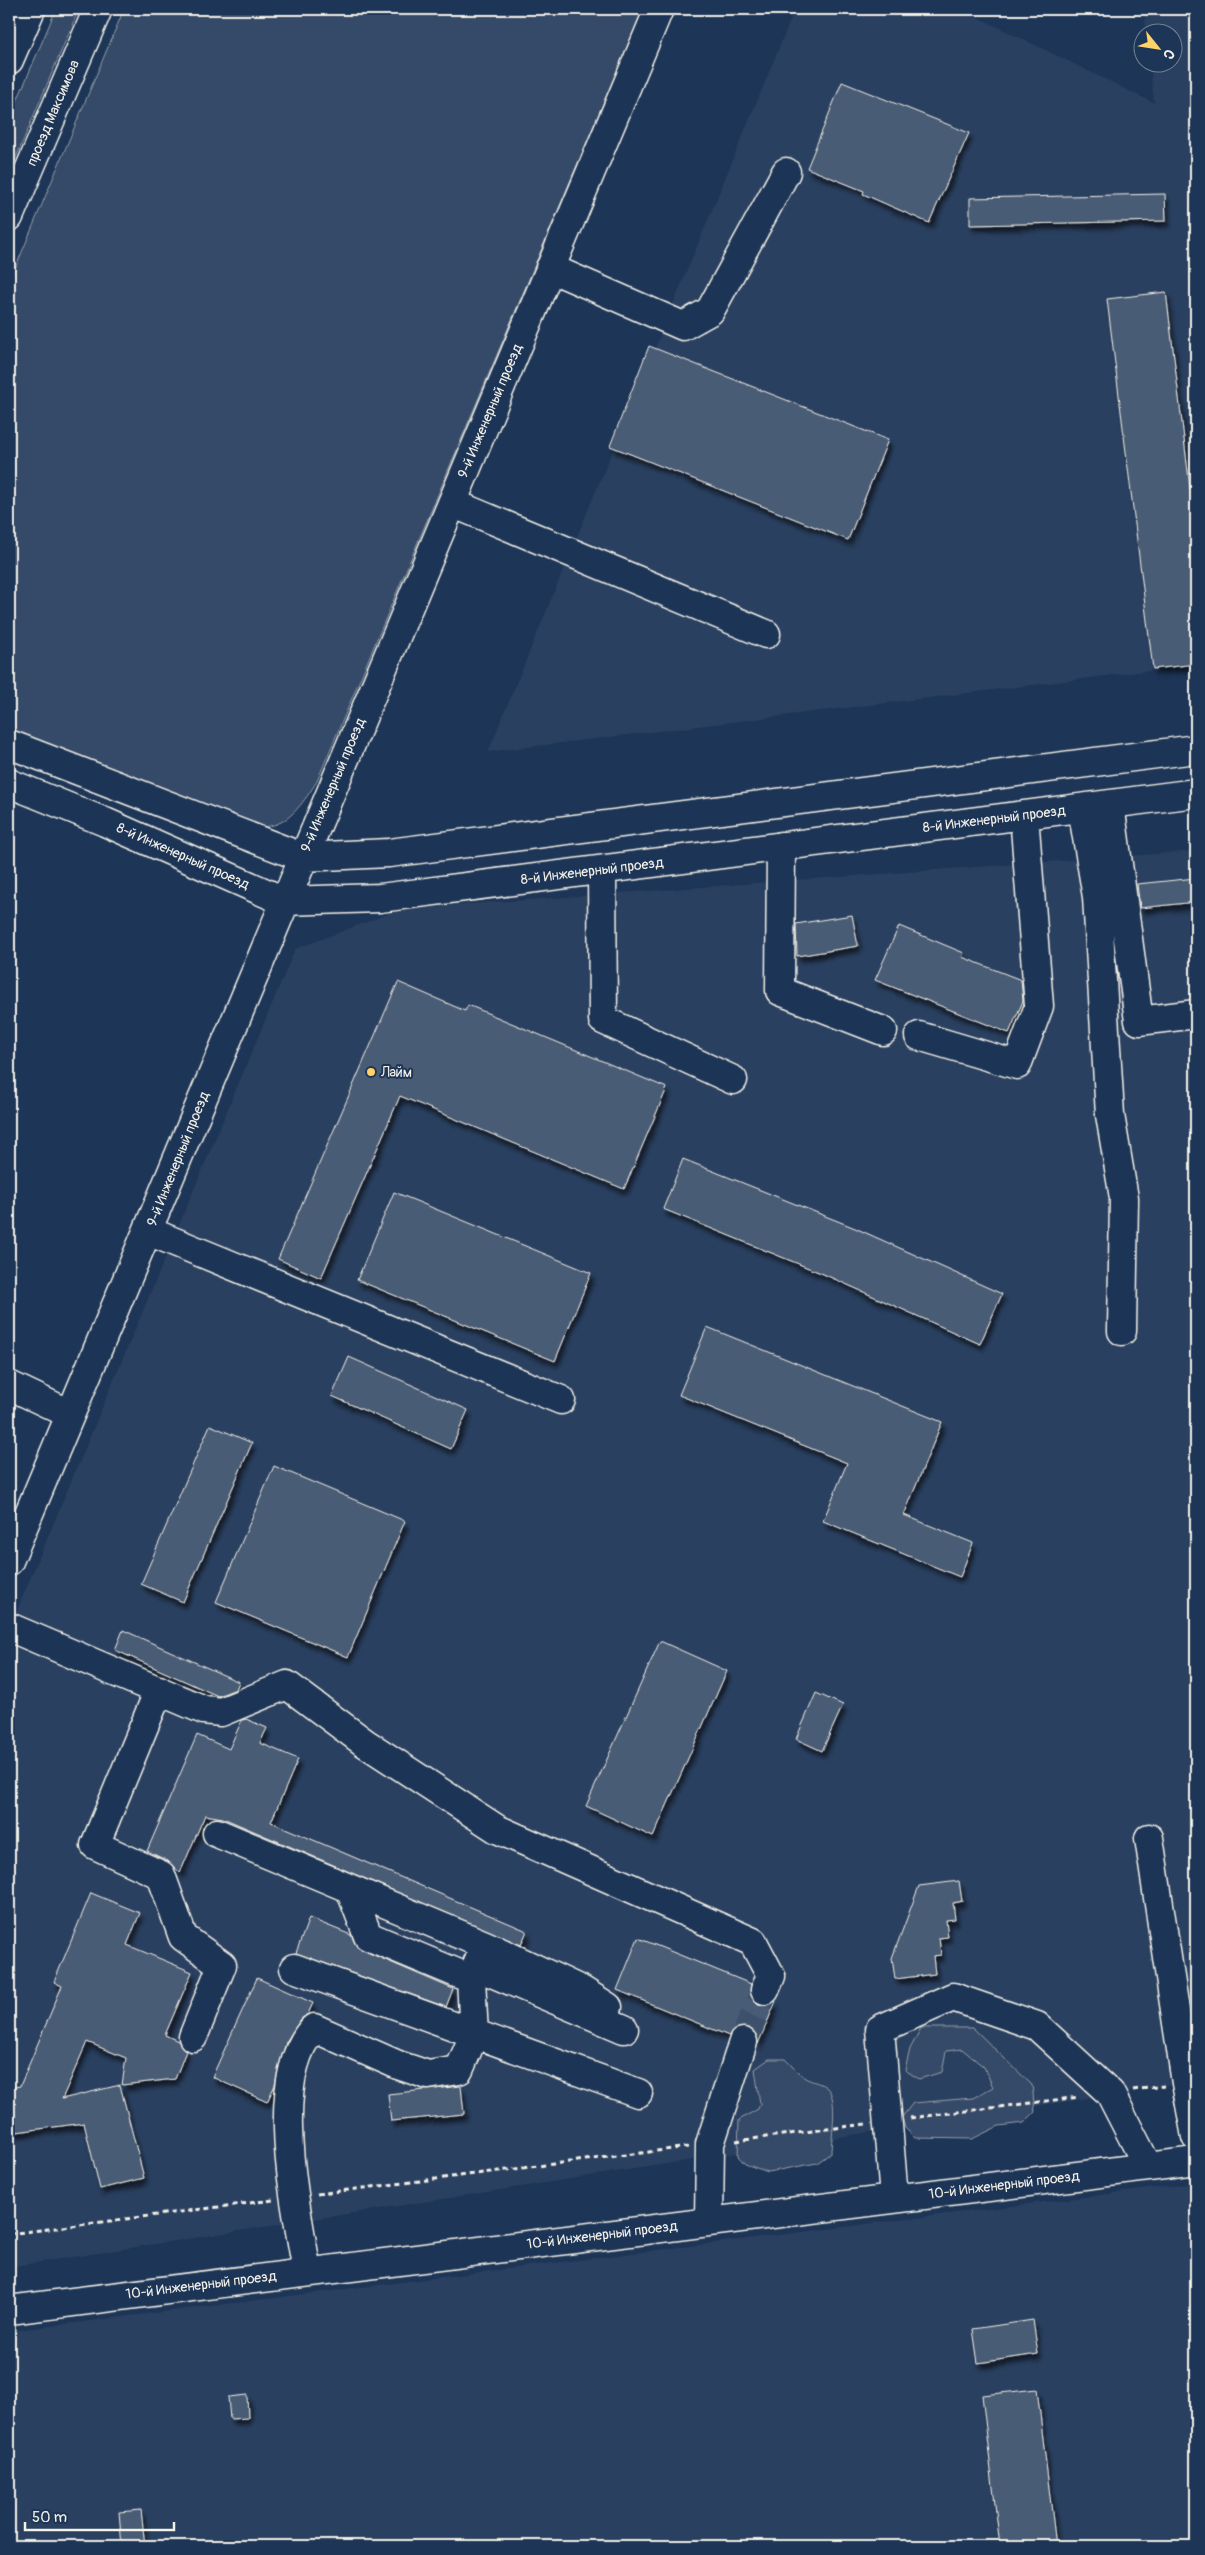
<svg xmlns="http://www.w3.org/2000/svg" width="1205" height="2555" font-family="Pangolin,sans-serif">
  <style>
    .built { fill: #2a4060 }
    .green { fill: #354a67; stroke: #949ea8 }
    .building { fill: #485b74; stroke: #f4f1e8; filter: url(#shadow) }
    .lines { fill: none; stroke-linecap: round; stroke-linejoin: round }
    .minor-tunnel { stroke: #3d516d; stroke-width: 28; stroke-dasharray: 28 14; stroke-linecap: butt }
    .minor-casing { stroke: #f4f1e8; stroke-width: 31 }
    .major-casing { stroke: #f4f1e8; stroke-width: 31 }
    .path { stroke: #f4f1e8; stroke-width: 3; stroke-dasharray: 5 4; stroke-linecap: butt }
    .minor { stroke: #1d3557; stroke-width: 28 }
    .major { stroke: #1d3557; stroke-width: 28 }
    .poi-dot { fill: #ffd166; stroke: #1d3557; stroke-width: 2 }
    .labels { text-anchor: middle; dominant-baseline: central; stroke-width: 4; stroke-linejoin: round; paint-order: stroke }
    .street-label { font-size: 14px; fill: #f4f1e8; stroke: #1d3557 }
    .poi-label { font-size: 14px; fill: #f4f1e8; stroke: #1d3557; text-anchor: start }
  </style>
  <defs>
    <filter id="shadow"><feDropShadow dx="3" dy="5.5" stdDeviation="2.5" flood-color="#0009"/></filter>
  </defs>
  <rect width="100%" height="100%" fill="#1d3557"/>
  <filter id="ink" filterUnits="userSpaceOnUse"><feTurbulence type="fractalNoise" baseFrequency=".02" numOctaves="2"/><feDisplacementMap in="SourceGraphic" scale="10" xChannelSelector="R" yChannelSelector="G"/><feConvolveMatrix kernelMatrix="1 2 1 2 8 2 1 2 1" color-interpolation-filters="sRGB"/></filter>
  <g filter="url(#ink)">
    <path class="built" d="M795 9H961L1154 103 1150 63 1172 62V32H1146L1144 9H1196V665L488 752Z
      M1196 851V2081L9 2267V1629L295 949 401 909Z
      M1196 2183V2546H9V2331Z"/>
    <path class="green" d="M56 9H79L9 174V120Z
      M124 9H643L317 781C289 826 274 836 222 819L9 730V283Z
      M921 2028H973L1032 2085 1035 2112 1024 2123 999 2126 972 2139 915 2138 905 2128 902 2117 913 2103 973 2098 993 2087 984 2067 962 2049 946 2051 942 2072 919 2079 905 2070 910 2049Z
      M769 2059H785C791 2065 798 2073 805 2078 812 2082 822 2083 827 2088 839 2098 831 2137 831 2153L817 2163 768 2172 745 2164 738 2156 739 2120 758 2109 760 2104 755 2069Z"/>
    <path class="building" d="M842 82 969 133 929 223 863 194 864 191 807 168Z
      M1165 194 1166 221 970 225V198Z
      M1166 292 1196 537V664L1153 669 1107 299Z
      M649 346 888 440 848 540 610 446Z
      M1196 878V902L1140 908 1137 884Z
      M852 915 858 946 797 956 796 924Z
      M899 926 964 953 962 957 1021 980 1023 1001 1009 1033 875 980Z
      M398 982 465 1011 468 1005 667 1088 624 1189 400 1096 321 1278 278 1259Z
      M683 1159 855 1228 1002 1294 980 1344 821 1273 663 1209Z
      M394 1192 591 1273 555 1361 357 1280Z
      M707 1327 942 1422 904 1515 973 1543 960 1577 823 1521 847 1463 679 1395Z
      M349 1357 468 1410 451 1449 332 1396Z
      M210 1425 252 1443 183 1602 141 1584Z
      M274 1466 405 1521 348 1657 216 1602Z
      M123 1630 239 1682 236 1689 218 1696 115 1650Z
      M660 1641 727 1671 653 1837 586 1806Z
      M816 1693 843 1705 822 1751 796 1739Z
      M246 1719 267 1728 260 1743 298 1759 271 1822 527 1931 521 1945 223 1818 205 1815 180 1873 168 1861 147 1851 197 1735 229 1749 242 1720Z
      M959 1881 962 1901 953 1903 955 1919 946 1920 948 1937 939 1938 941 1955 933 1956 935 1974 895 1979 892 1958 919 1886Z
      M91 1893 140 1913 127 1945 192 1972 165 2035 178 2041 186 2051 175 2079 122 2085 126 2058 87 2042 62 2099 120 2085 144 2178 100 2189 84 2123 9 2133V2088L20 2086 62 1986 54 1982Z
      M309 1918 351 1935 357 1947 362 1950 453 1989 446 2007 296 1953Z
      M638 1938 751 1984 750 1992 753 2000 758 2004 767 2005 776 2001 758 2044 755 2032 748 2027H739L729 2036 617 1990Z
      M257 1978 313 2003 308 2014 301 2019 286 2042 275 2085 267 2102 212 2077Z
      M461 2086 464 2114 391 2121 388 2094Z
      M1033 2320 1038 2354 978 2363 973 2329Z
      M1037 2389 1056 2546H1000L982 2395Z
      M247 2395 248 2418 230 2419 228 2397Z
      M141 2510 145 2546H122L119 2512Z"/>
    <g class="lines">
      <path class="minor-tunnel" d="M743 2042 765 1990"/>
      <g class="minor-casing">
        <path id="minor" d="M550 268 683 326 710 311 786 172
          M452 503 766 634
          M9 744 302 857 389 853 1196 749
          M9 783 105 822 284 901 380 898 1196 793
          M1110 804 1139 1021 1196 1014
          M1082 808 1097 897 1110 1115 1124 1198 1122 1331
          M781 846 780 991 883 1031
          M602 870 603 1020 733 1080
          M919 1036 1017 1065 1039 1006 1024 815
          M148 1231 561 1400
          M9 1385 70 1414
          M9 1561 659 9
          M9 1627 204 1710 221 1712 287 1685 365 1743 497 1829 753 1942 771 1976 765 1990
          M159 1690 95 1845 161 1875 183 1937 222 1965 193 2037
          M217 1833 485 1945 583 1991 608 2007 603 2020
          M1149 1838 1186 2083 1196 2137
          M350 1889 368 1936 471 1979
          M478 1967 624 2029
          M294 1968 638 2093
          M894 2198 880 2029 953 1997 1037 2026 1110 2093 1148 2167
          M709 2222 710 2144 743 2042
          M307 2272C297 2209 266 2078 314 2028L398 2065 428 2075 459 2070 474 2035 471 1979 485 1945
          M9 2310 1196 2161"/>
      </g>
      <g class="major-casing">
        <path id="major" d="M9 60 31 9
          M9 217 98 9"/>
      </g>
      <path class="path" d="M1133 2090 1164 2086
        M910 2118 1079 2097
        M736 2141 866 2124
        M317 2194 688 2147
        M9 2234 273 2200"/>
      <use href="#minor" class="minor"/>
      <use href="#major" class="major"/>
    </g>
  </g>
  <circle class="poi-dot" cx="371" cy="1072" r="5"/>
  <g class="labels">
    <g class="street-label">
      <text transform="translate(53 113) rotate(-67)">проезд Максимова</text>
      <text transform="translate(490 411) rotate(-67)">9-й Инженерный проезд</text>
      <text transform="translate(333 785) rotate(-67)">9-й Инженерный проезд</text>
      <text transform="translate(994 819) rotate(-7)">8-й Инженерный проезд</text>
      <text transform="translate(183 856) rotate(24)">8-й Инженерный проезд</text>
      <text transform="translate(592 871) rotate(-7)">8-й Инженерный проезд</text>
      <text transform="translate(178 1159) rotate(-68)">9-й Инженерный проезд</text>
      <text transform="translate(1004 2185) rotate(-7)">10-й Инженерный проезд</text>
      <text transform="translate(602 2235) rotate(-7)">10-й Инженерный проезд</text>
      <text transform="translate(201 2285) rotate(-7)">10-й Инженерный проезд</text>
    </g>
    <g class="poi-label">
      <text x="381" y="1072">Лайм</text>
    </g>
  </g>
  <rect width="1205" height="2555" fill="none" stroke="#1d3557" stroke-width="30"/>
  <rect x="15" y="15" width="1175" height="2525" fill="none" stroke="#f4f1e8" stroke-width="2" filter="url(#ink)"/>
  <g transform="translate(1158 48) rotate(120)"><circle r="24" fill="#1d3557" stroke="#738091"/>
  <path d="M0-4L9 19L0 12L-9 19Z" fill="#ffd166"/>
  <text y="-8" font-size="14" font-weight="bold" text-anchor="middle" fill="#f4f1e8">С</text>
  </g>
  <path d="M25 2522v8h149v-8" fill="none" stroke="#f4f1e8" stroke-width="2.5"/>
  <text x="32" y="2522" font-size="15" fill="#f4f1e8" stroke="#1d3557" stroke-width="4" paint-order="stroke">50 m</text>
</svg>
